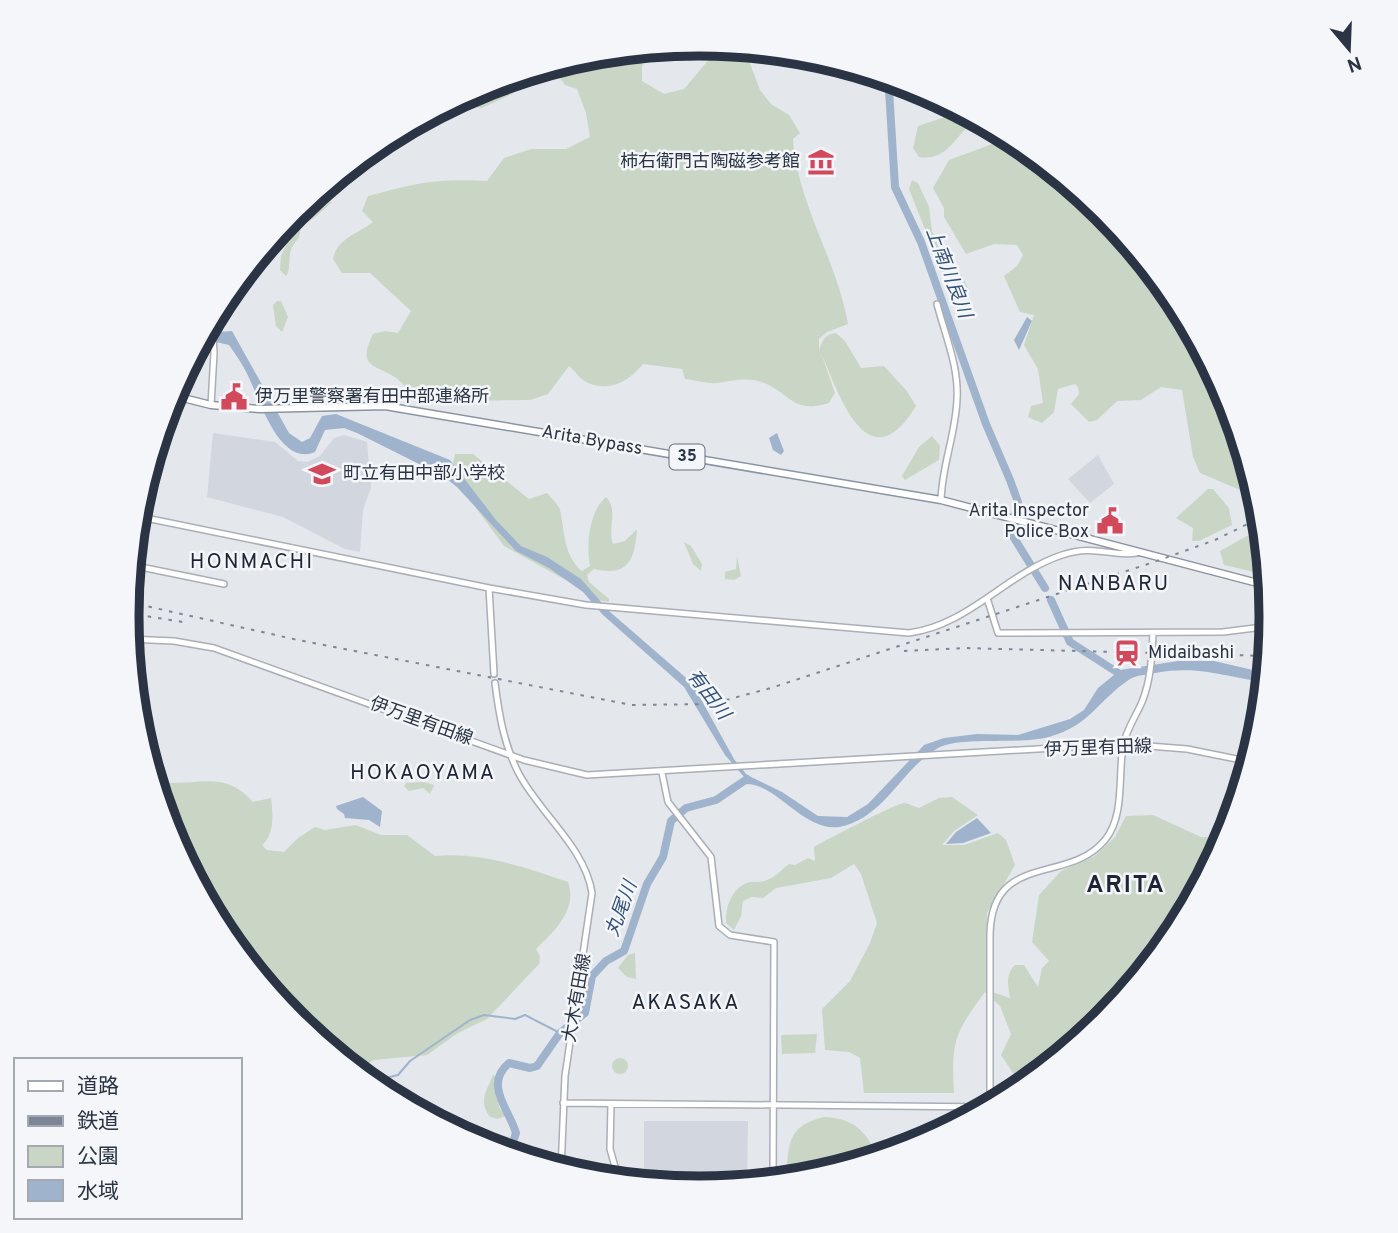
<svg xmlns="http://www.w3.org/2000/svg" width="1398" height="1233" font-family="Overpass,'Noto Sans JP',sans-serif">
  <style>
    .built { fill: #d2d6de }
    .green { fill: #c9d6c5 }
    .water { fill: #9fb4cc }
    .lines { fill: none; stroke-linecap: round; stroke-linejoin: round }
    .stream { stroke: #9fb4cc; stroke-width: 2 }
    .river { stroke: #9fb4cc; stroke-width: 8 }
    .secondary-casing { stroke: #a9aeb7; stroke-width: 8 }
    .highway-casing { stroke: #8b94a3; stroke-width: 9 }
    .secondary { stroke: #fff; stroke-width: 5 }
    .highway { stroke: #fff; stroke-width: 6 }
    .rail { stroke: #7d8696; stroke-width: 2; stroke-dasharray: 3.5 7; stroke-linecap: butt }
    .labels { text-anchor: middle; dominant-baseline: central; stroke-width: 5; stroke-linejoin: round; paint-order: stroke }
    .shield { fill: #f4f6f9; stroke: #676e7b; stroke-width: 2 }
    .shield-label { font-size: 16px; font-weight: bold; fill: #2b3445 }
    .poi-label { font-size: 18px; fill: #2b3445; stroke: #f4f6f9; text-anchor: start }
    .street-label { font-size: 18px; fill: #2b3445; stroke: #f4f6f9 }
    .water-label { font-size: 19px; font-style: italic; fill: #34527a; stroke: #f4f6f9 }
    .quarter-label { font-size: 21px; letter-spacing: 2px; fill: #1d2536; stroke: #f4f6f9 }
    .district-label { font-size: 24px; font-weight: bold; letter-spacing: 2px; fill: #1d2536; stroke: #f4f6f9 }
    .rim { fill: none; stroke: #2b3445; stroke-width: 9 }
  </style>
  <rect width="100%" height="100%" fill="#e4e7ec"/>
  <path class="built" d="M213 433 275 442 298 461 307 462 320 456 334 438 344 435 367 442 371 487 363 510 360 552 345 549 283 517 207 497Z
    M1098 455 1114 484 1090 503 1068 479Z
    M644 1121H748L747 1184 699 1189 644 1184Z"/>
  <path class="green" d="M699 44 744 48 760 90 771 104 789 115 800 133 793 139C797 203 837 260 848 324L827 332 819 339V350C823 341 823 335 836 333L845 341 861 368 884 366 906 390 916 406C868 485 839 394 821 353L835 393 829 403C791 415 791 392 761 382 746 377 732 381 718 383 708 384 695 380 685 379L682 369 643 364C629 381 610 393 586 382 580 379 574 370 569 366L548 394 530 400C511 400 429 403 415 395 408 391 402 382 395 377 374 364 357 367 373 334L385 331 398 333 411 311 370 273H342L333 259C337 238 358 234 373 222L362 211 368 196C416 183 436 178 487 181L504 158 531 149H566L590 137 586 113 577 89 565 85 557 73 536 82 513 85 509 79 588 55 650 49 642 66V81L664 94 684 89 710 58 697 45Z
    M877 75 919 88 923 90 900 92Z
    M489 87H512L514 93 482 108 474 107 472 101Z
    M963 111 978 119C954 133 950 162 919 157L913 148 918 126Z
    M1011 137 1104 212 1175 299 1228 398 1259 498 1200 473 1193 457 1182 390 1161 387 1141 400 1117 401 1097 420 1089 422 1071 404 1079 394 1078 387 1075 384 1058 389 1054 412 1042 423 1028 417 1031 406 1043 403 1038 369 1024 345 1034 315 1020 312 1004 276 1017 266 1023 255 1017 245 994 244 966 254 944 217V208L933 188 949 160Z
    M392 141 396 146C385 162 373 160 355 161L379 142Z
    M912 180 918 183 929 207 932 232 956 264 969 290 965 292 955 281 944 277 909 189Z
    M325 186 331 195V203C318 214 301 234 284 224Z
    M300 230C301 239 294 241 291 250 288 259 291 270 286 276L280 270 281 256 293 231Z
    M277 301H281L288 317 282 332 276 326 273 305Z
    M932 436 940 446 939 460 905 480 902 476 919 447Z
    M455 454H473L529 499 547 493C551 498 558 504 560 510 565 532 563 555 582 571L590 566C586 544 589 512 606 497 619 510 607 529 613 544L625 541 637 529C635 559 629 577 594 569L587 575 589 582 609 599V602L598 600 573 579H564L504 546 451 474Z
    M1208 489H1213L1229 508 1232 525 1199 541H1192L1193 528 1176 518Z
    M1263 527 1268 575 1224 565 1220 551Z
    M684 542 691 546 702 564 701 571 693 564Z
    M737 556 741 576 734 580 725 579V572L736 569Z
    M162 775 167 783C202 784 226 771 253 802L271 798C273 814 275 834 262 845L267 850 284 852 298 838 315 827 325 830 356 825 381 835H407L435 856C480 852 525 867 568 882 578 909 554 932 536 949L540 956 539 964 487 1019 458 1033 427 1055 374 1060 354 1071 294 1021 223 934 170 835 152 777Z
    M424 782 434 785 430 794 423 788 409 791 404 786 406 783Z
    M952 797 978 815 954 831 942 845H964L998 833 1006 840 1015 865 987 913 986 990 1010 998C1008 985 1005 975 1015 965H1024L1038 987 1042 968 1049 961 1032 942 1039 895 1061 871 1095 856 1115 837 1126 816 1153 815 1201 837 1227 838 1175 935 1104 1022 1023 1088 1001 1055 1011 1034 1000 1006 985 992C955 1033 951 1040 954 1093H864L860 1058 849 1052 825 1050 822 1009 850 981 870 943 877 923 861 874 854 864 831 878 776 888 763 898 752 897 743 901 741 916 734 930 726 923C725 908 732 886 750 882 756 881 761 883 767 880 777 876 781 870 789 864L795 865 808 858 815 861 814 847C826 840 897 803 904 803 908 803 915 807 919 808L939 798Z
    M635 953 636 979 627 977 618 968 628 955Z
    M817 1034 815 1053 782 1054 781 1035Z
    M612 1066a8 8 0 1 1 16 0a8 8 0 1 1-16 0Z
    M493 1075 497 1078 499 1107 505 1116 498 1119 490 1117C478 1101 487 1090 493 1075Z
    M824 1117C852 1118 869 1131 876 1158L810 1178 786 1181C789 1146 785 1126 824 1117Z"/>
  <path class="water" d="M1027 317 1032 321 1019 350 1014 340Z
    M232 331 289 433 302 442 310 438 322 416 336 414 450 460 496 520 521 546 547 557 581 579 609 611 692 683 734 759 747 775 782 792 818 816 847 817 868 804 924 745 944 738 977 734 1018 735 1070 719 1084 710 1098 688 1120 670 1178 661H1214L1266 673 1265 682C1223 677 1200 665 1155 673 1147 675 1136 675 1130 679 1097 701 1091 725 1049 737 1019 745 961 736 938 748 902 768 884 819 839 827 803 832 776 782 744 784L745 778 725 755 684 687 603 615 583 592 549 568 516 551 457 487 443 476 357 433 344 428 325 430 315 452C280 467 260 401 249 378 244 366 236 355 229 345L207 340 197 346 204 333Z
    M777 433 784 451 781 455 773 450 769 438Z
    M363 797 382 811 380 827 369 820 345 818 344 814 337 809 336 806Z
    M977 818 991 833 963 843 946 844 956 832Z"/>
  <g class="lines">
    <path class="stream" d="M368 1082 398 1075 410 1061 470 1020 484 1015 515 1019 525 1015 560 1033"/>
    <path class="river" d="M843 64 854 76C869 76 878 78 889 90L895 187 921 242 986 424 1010 480 1018 502 1015 515
      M1012 527 1011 533 1045 588
      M1051 600 1070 642 1123 676
      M509 1155 516 1133C510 1111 483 1084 509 1063L530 1068 537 1066 560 1033 585 1013 592 976 606 961 624 951 647 884 663 857 671 821 686 808 716 800 747 779"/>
    <g class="secondary-casing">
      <path id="secondary" d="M937 304C945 335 959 367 957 399 956 433 942 465 941 500
        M211 405 214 353 212 319
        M136 516 489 588 494 674
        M131 565 224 584
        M489 588 586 605 909 633C969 625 1007 573 1062 555 1095 544 1110 557 1137 553
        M987 598 998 633 1223 632 1271 626
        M128 639 174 641 214 648 524 760 587 775 1123 744 1187 749 1251 762
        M495 683C499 715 504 744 518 772 539 813 585 847 592 893L565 1076 561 1170
        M662 773 668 802 711 857 719 926 730 935 774 942 773 1182
        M563 1103 990 1107
        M611 1104 610 1149 619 1181
        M990 1107V934C992 851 1068 885 1105 840 1125 816 1118 775 1123 746 1126 730 1136 716 1142 702 1151 680 1152 655 1153 633"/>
    </g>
    <g class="highway-casing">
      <path id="highway" d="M171 395 211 405 259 409 385 406 941 500 1269 586"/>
    </g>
    <use href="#secondary" class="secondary"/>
    <use href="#highway" class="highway"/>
    <path class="rail" d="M128 602 298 640 632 705 711 704 771 688 1154 562 1215 540 1262 517
      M127 613 189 623
      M904 651 964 648 1268 656"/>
  </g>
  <defs>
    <g id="museum-bare" transform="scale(2.1)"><path d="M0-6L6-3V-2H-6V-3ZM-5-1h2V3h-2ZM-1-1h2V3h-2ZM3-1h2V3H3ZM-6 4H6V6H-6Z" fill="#d1495b" stroke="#f4f6f9" stroke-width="2.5" paint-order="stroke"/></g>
    <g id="civic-bare" transform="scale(2.1)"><path d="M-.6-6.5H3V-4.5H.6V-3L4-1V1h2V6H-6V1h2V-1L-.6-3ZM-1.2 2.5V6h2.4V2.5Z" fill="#d1495b" stroke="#f4f6f9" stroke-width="2.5" paint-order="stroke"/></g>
    <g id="school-bare" transform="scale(2.1)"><path d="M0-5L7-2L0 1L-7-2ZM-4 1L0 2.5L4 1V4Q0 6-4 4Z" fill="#d1495b" stroke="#f4f6f9" stroke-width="2.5" paint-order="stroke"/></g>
    <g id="station-bare" transform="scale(2.1)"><path d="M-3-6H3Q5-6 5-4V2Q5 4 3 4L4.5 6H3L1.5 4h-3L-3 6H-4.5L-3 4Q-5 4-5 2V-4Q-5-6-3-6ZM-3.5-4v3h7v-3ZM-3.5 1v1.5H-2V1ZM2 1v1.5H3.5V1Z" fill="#d1495b" stroke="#f4f6f9" stroke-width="2.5" paint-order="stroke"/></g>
  </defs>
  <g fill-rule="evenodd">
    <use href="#museum-bare" x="821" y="162"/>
    <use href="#civic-bare" x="234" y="397"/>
    <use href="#school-bare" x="322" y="474"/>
    <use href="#civic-bare" x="1110" y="521"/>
    <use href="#station-bare" x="1127" y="653"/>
  </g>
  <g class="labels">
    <rect class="shield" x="669.5" y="444.5" width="35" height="25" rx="5"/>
    <g class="shield-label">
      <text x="687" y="457">35</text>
    </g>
    <g class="poi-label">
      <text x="800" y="162" text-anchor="end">柿右衛門古陶磁参考館</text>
      <text x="255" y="397">伊万里警察署有田中部連絡所</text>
      <text x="343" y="474">町立有田中部小学校</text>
      <text x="1089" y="511" text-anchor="end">Arita Inspector<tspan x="1089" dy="21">Police Box</tspan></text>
      <text x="1148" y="653">Midaibashi</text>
    </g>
    <g class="street-label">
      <text transform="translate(592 441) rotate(10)">Arita Bypass</text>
      <text transform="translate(421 722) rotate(20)">伊万里有田線</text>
      <text transform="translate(1098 749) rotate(-2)">伊万里有田線</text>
      <text transform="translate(578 998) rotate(-80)">大木有田線</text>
    </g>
    <g class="water-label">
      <text transform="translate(948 273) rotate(69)">上南川良川</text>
      <text transform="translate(708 695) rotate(53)">有田川</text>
      <text transform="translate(622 909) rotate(-70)">丸尾川</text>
    </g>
    <g class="quarter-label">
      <text x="252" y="562">HONMACHI</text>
      <text x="1114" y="584">NANBARU</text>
      <text x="423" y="773">HOKAOYAMA</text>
      <text x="686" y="1003">AKASAKA</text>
    </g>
    <g class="district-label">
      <text x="1126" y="886">ARITA</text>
    </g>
  </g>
  <path d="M0 0H1398V1233H0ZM139 616a560 560 0 1 1 1120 0a560 560 0 1 1-1120 0Z" fill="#f4f6f9" fill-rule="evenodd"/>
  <path class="rim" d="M139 616a560 560 0 1 1 1120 0a560 560 0 1 1-1120 0Z"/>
  <rect x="14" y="1058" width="228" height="161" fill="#f4f6f9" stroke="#a4a8b1" stroke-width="2"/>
  <rect x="28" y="1081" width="35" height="10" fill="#ffffff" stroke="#a4a8b1" stroke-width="2"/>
  <text x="77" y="1093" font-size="21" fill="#2b3445">道路</text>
  <rect x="28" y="1116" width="35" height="10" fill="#7d8696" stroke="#a4a8b1" stroke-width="2"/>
  <text x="77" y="1128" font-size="21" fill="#2b3445">鉄道</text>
  <rect x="28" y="1146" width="35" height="21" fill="#c9d6c5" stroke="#a4a8b1" stroke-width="2"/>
  <text x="77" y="1163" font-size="21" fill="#2b3445">公園</text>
  <rect x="28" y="1180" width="35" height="21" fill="#9fb4cc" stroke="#a4a8b1" stroke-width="2"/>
  <text x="77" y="1198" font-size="21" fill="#2b3445">水域</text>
  <g transform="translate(1349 49) rotate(161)" stroke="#f4f6f9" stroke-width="5" paint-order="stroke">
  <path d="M0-5L12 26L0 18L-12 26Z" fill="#2b3445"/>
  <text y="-10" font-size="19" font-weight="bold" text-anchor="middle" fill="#2b3445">N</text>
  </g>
</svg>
